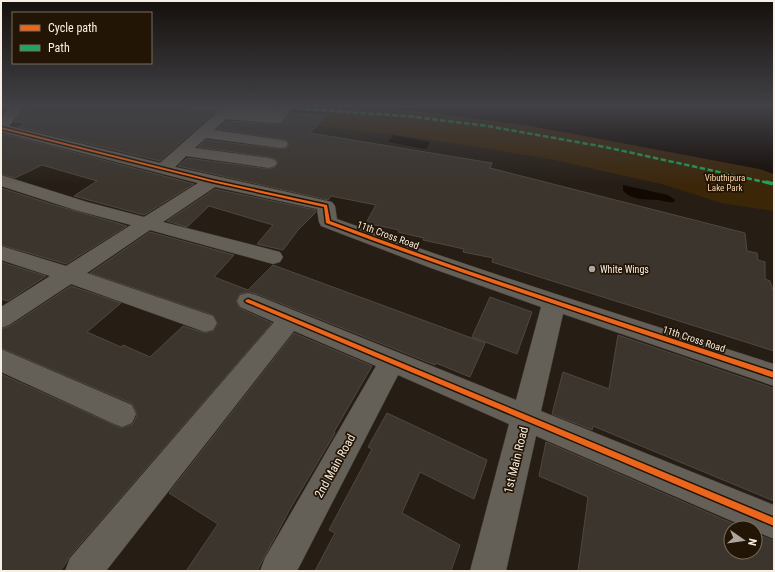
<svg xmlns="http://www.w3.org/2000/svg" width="775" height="572" font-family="'Roboto Condensed',sans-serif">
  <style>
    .green { fill: #3c2608 }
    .water { fill: #120903 }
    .building { fill: #3b352d; stroke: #504840 }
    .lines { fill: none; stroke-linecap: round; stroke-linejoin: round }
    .minor-casing { stroke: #413a34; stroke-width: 1 }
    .minor { fill: #645f57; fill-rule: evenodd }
    .quiet-far1 { stroke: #20a55d; stroke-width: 2.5; stroke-dasharray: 5.5 2.5; stroke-linecap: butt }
    .quiet { stroke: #20a55d; stroke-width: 3.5; stroke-dasharray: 7 3.5; stroke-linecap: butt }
    .cycleway-casing { stroke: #231505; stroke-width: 3 }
    .cycleway { fill: #eb651d; fill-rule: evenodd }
    .poi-dot { fill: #aea69c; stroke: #231505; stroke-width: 1.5 }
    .labels { text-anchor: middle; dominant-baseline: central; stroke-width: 3.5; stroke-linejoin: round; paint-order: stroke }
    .far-park-label { font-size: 9px; fill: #fcdab2; stroke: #231505 }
    .street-label { font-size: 10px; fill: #f8efe4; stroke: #231505 }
    .poi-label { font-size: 10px; fill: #f8efe4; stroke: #231505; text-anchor: start }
    .near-street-label { font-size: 12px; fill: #f8efe4; stroke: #231505 }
  </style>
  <rect width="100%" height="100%" fill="#261e15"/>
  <path class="green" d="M262 106C293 106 325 104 356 106 492 115 626 143 760 169L774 174V211L721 203 665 185 550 159 415 137 320 126 328 112Z"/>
  <path class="water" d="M354 106H774V174L760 169 531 126 428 112Z
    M393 135 430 142 426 149 388 142Z
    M623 185 668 195 675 200 674 202C669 203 665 201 659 200 645 199 634 201 623 191Z"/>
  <path class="building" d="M34 106H187L191 110 215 112 160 161 19 127 25 123 14 122 22 112Z
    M291 113 326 116 310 133 492 163 490 168 745 233 747 251 757 253 758 260 765 262V279L770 281 774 293V351L492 262 493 258 463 252 464 249 423 240 424 238 398 232 399 230 366 223 376 205 331 196 328 200 178 166 187 158 269 169 275 167 278 162 275 159 269 157 198 147 206 140 281 149 286 148 289 145 286 140 217 129 227 121 276 124 281 123Z
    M4 134 194 184 144 215 74 196 97 181 42 165 15 178 1 174V136Z
    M1 188 51 204 127 226 66 264 1 245Z
    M215 189 316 210V212L298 230 283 250 257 244 273 225 209 206 187 227 167 221Z
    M150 232 234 255 214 277 248 290 273 265 485 343 470 377 436 363 435 365 257 294 248 292 240 294 236 300 239 308 272 323 69 557 66 563 60 571H1V374L121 428 133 424 137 415 133 404 1 348V329L10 326 71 286 121 303 87 332 121 347 123 345 150 357 183 326 205 333 213 331 218 324 213 315 90 273Z
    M1 262 46 276 8 301 1 299Z
    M490 297 532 312 517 354 472 337Z
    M294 333 372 366 334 432 335 433 290 509 257 571H186L218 524 169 493Z
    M618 335 773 388 774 401V501L593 426 592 430 552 414 563 372 609 389Z
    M387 413 487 460 474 499 420 472 402 513 460 545 451 571H315L335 533 329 530 372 449 368 447Z
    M546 442 743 528H731V552H755V533L774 541V571H578L588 497 539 476Z"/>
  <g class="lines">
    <g class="minor-casing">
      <path id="minor" d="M11 106H25L9 126 160 163 219 111 191 109 190 106H262L288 108 290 111 281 122 276 123 226 119 214 130 281 140 286 141 288 144 286 147 281 148 206 138 195 148 269 158 275 160 277 163 275 166 269 168 186 156 175 167 332 202 335 206 337 219C482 272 627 317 774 364V386L563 314 541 411 774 505V539L755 531V528H748L536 436 506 571H470L509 424 398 375 297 571H260L265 558 376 366 294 331 106 571H65L70 558 274 322 240 307 237 301 240 295 248 293 256 295 516 400 541 307 431 268 321 226 319 222 317 209 215 187 163 222 280 252 283 257 280 262 273 264 150 230 87 273 213 316 217 323 213 330 205 332 71 284 9 325 1 328V307L50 276 1 260V246L66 266 131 225 75 210 1 186V175L87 202 144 217 198 183 1 132V118Z
        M1 349 132 405 136 414 132 423 122 427 112 423 1 372Z"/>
    </g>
    <use href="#minor" class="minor"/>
    <path class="quiet-far1" d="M281 106 287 108 407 116 487 126 605 147 769 183"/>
    <path class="quiet" d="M766 182 774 184"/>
    <g class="cycleway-casing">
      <path id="cycleway" d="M1 127 212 180 327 205 330 221C476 276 625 323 774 372V378C624 327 474 279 326 223L324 207 212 182 1 129Z
        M248 299 774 518V526L246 302 245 301 246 300Z"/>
    </g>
    <use href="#cycleway" class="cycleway"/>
  </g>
  <linearGradient id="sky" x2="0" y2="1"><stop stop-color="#15100c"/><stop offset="0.57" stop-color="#414146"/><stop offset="1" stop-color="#414146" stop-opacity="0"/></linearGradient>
  <rect width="775" height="186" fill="url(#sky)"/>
  <circle class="poi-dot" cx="592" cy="269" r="4"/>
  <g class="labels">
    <g class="far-park-label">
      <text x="725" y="178">Vibuthipura<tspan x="725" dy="10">Lake Park</tspan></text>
    </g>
    <g class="street-label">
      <text transform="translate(388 235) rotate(20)">11th Cross Road</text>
      <text transform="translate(694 339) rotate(18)">11th Cross Road</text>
    </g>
    <g class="poi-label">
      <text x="600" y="269">White Wings</text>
    </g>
    <g class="near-street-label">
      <text transform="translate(516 460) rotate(-76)">1st Main Road</text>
      <text transform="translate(335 466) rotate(-61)">2nd Main Road</text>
    </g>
  </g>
  <rect width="775" height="572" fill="none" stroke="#f8efe4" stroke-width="4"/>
  <rect x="12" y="12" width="140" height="52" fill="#231505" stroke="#786c5e"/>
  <rect x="20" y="25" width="20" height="6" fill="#eb651d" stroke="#786c5e"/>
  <text x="48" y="32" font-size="12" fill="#f8efe4">Cycle path</text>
  <rect x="20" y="45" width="20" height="6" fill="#20a55d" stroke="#786c5e"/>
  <text x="48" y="52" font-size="12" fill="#f8efe4">Path</text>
  <g transform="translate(743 540) rotate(103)"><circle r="19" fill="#231505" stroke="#786c5e"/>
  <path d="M0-3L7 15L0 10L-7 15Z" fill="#aea69c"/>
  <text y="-6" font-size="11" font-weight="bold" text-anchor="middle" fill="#f8efe4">N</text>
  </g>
</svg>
